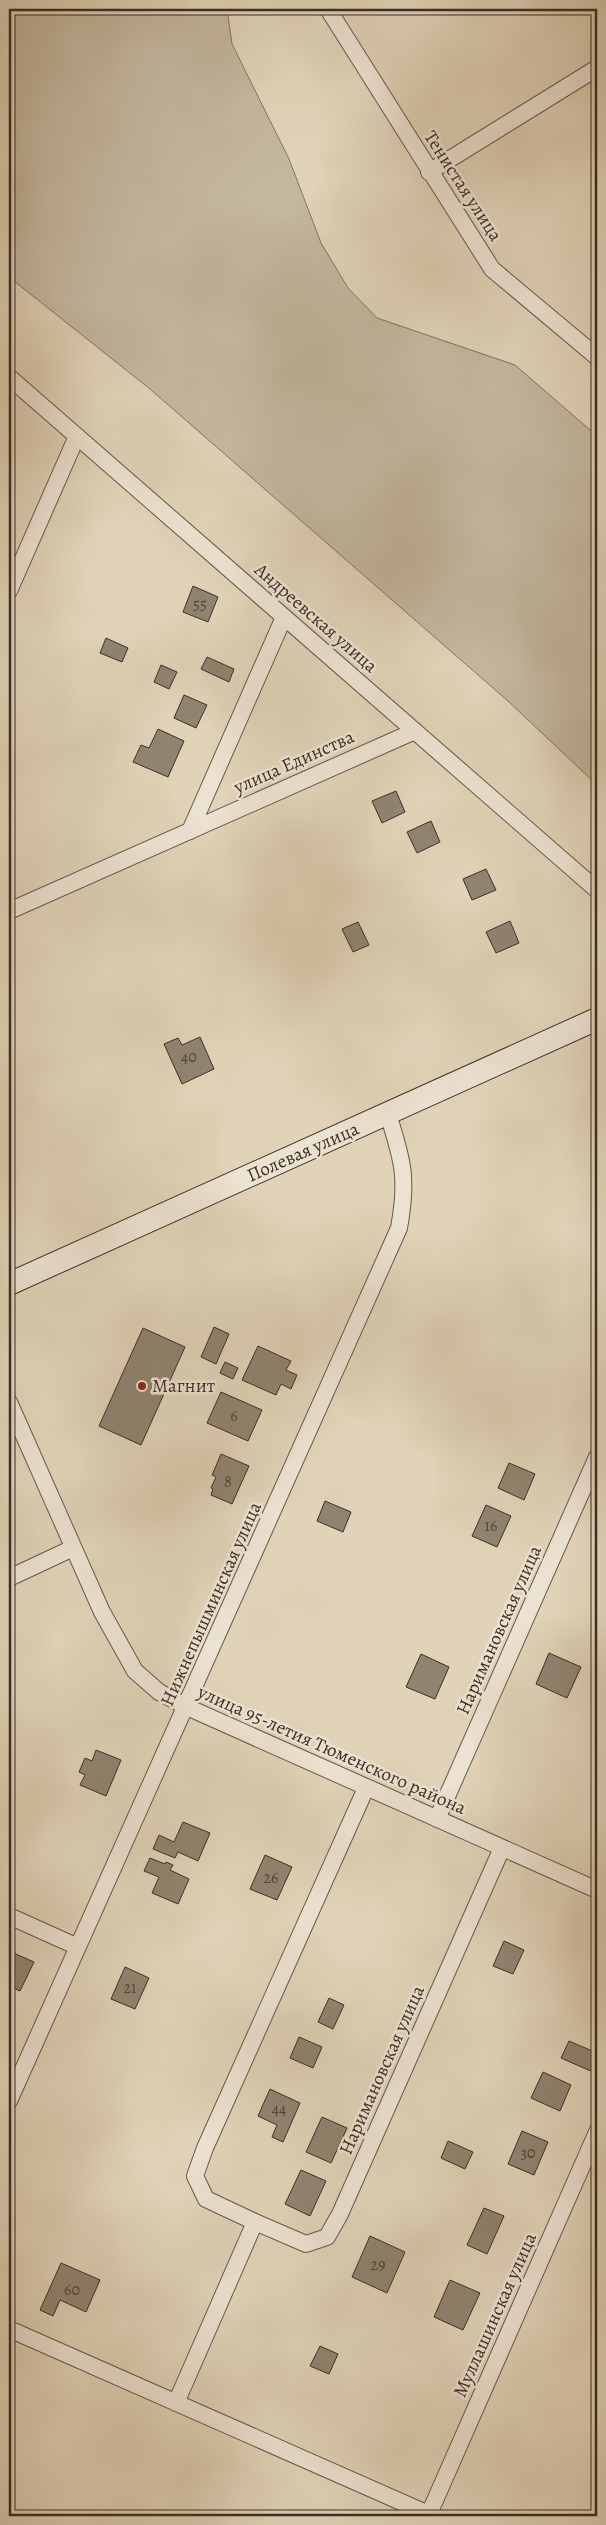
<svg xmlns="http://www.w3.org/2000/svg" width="606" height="2525" font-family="Alegreya,serif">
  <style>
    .green { fill: #c4b79f; stroke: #7e7362 }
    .building { fill: #908471; stroke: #392f24 }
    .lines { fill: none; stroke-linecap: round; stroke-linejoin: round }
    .street-casing { stroke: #635849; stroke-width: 18 }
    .secondary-casing { stroke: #392f24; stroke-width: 24 }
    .street { stroke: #ece2d1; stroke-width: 16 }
    .secondary { stroke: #ece2d1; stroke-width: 22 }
    .poi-dot { fill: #8f2418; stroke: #ece2d1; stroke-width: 2 }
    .labels { text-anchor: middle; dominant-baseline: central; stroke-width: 5; stroke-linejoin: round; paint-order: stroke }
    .number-label { font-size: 16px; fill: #4f4437 }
    .street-label { font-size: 19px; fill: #392f24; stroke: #ece2d1 }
    .poi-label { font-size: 19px; fill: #392f24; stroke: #ece2d1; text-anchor: start }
  </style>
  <rect width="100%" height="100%" fill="#e1d3b8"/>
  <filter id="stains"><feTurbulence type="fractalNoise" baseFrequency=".004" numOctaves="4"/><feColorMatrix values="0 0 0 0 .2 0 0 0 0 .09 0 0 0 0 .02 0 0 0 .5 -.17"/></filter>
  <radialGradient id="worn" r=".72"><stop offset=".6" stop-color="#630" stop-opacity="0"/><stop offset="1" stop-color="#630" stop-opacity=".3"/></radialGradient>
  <path class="green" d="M9 9H227L232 44 289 159 321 243 348 288 377 318 515 365 597 436V785L508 701 150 389 9 277Z"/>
  <path class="building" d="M193 586 218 597 208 622 183 612Z
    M106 638 128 648 122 662 100 653Z
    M207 657 234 669 229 682 201 669Z
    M161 665 177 672 169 689 154 682Z
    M184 695 207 705 196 728 174 718Z
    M158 729 184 741 168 777 133 762 141 745 149 748Z
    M396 791 405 812 382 823 372 801Z
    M431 821 440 842 417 853 407 832Z
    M486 869 496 890 472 900 463 879Z
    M510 921 519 943 496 953 486 932Z
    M358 922 369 945 353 952 342 929Z
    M200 1037 214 1069 182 1084 164 1044 178 1038 182 1045Z
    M214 1327 229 1334 216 1364 201 1357Z
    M143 1328 185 1347 141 1445 99 1426Z
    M258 1346 291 1361 286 1370 297 1375 291 1389 281 1384 276 1395 242 1380Z
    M225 1362 238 1368 233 1379 220 1373Z
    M221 1392 262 1410 248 1441 207 1423Z
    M221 1454 249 1466 232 1504 211 1495 213 1489 211 1488 216 1477 212 1475Z
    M509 1463 535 1474 524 1500 498 1488Z
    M325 1501 351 1512 343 1532 317 1521Z
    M486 1505 511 1516 497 1547 472 1536Z
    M549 1653 581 1667 567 1698 536 1684Z
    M421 1654 449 1667 435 1699 406 1687Z
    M96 1750 121 1760 106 1796 80 1785 85 1775 79 1772 85 1758 92 1761Z
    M183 1822 210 1833 198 1861 178 1852 175 1858 153 1849 159 1835 174 1842Z
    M265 1855 292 1867 277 1900 250 1889Z
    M150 1858 165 1864 166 1862 173 1865 170 1870 189 1879 178 1904 152 1893 159 1877 144 1871Z
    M504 1941 524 1950 513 1974 493 1966Z
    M9 1951 34 1962 20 1991 9 1986Z
    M125 1967 149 1978 135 2009 111 1999Z
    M329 1998 344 2005 333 2029 318 2022Z
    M299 2037 322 2047 313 2068 290 2058Z
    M569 2041 597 2053V2061L593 2072 561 2058Z
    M543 2072 571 2085 560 2111 531 2098Z
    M270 2089 300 2103 283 2142 272 2137 277 2125 258 2116Z
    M322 2117 347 2128 331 2163 306 2152Z
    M522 2131 548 2142 534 2175 508 2164Z
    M448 2141 473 2152 465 2169 441 2158Z
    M301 2170 326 2181 310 2216 285 2204Z
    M484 2208 504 2216 487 2254 467 2245Z
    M370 2236 405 2252 387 2293 352 2277Z
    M61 2263 100 2280 86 2312 60 2300 53 2316 40 2310Z
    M450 2280 480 2293 463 2330 434 2317Z
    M320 2346 338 2354 329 2374 310 2366Z"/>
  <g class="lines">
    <g class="street-casing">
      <path id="street" d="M328 9 492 269 597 357
        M429 172 597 68
        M9 377 597 890
        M9 591 77 436
        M190 831 284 617
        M9 911 415 731
        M9 1402 102 1612 135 1671 159 1692 187 1707 597 1890
        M9 1578 73 1548
        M437 1819 597 1457
        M9 1916 78 1947
        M9 2101 399 1228C408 1179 403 1161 388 1114
        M255 2222 306 2244 327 2237 340 2214 502 1848
        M9 2329 433 2516
        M176 2403 255 2222 206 2199 195 2176 205 2148 366 1788
        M429 2514 597 2132"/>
    </g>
    <g class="secondary-casing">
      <path id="secondary" d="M9 1284 597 1019"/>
    </g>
    <use href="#street" class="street"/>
    <use href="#secondary" class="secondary"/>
  </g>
  <circle class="poi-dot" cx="142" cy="1386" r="5"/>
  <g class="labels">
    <g class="number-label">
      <text x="200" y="604">55</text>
      <text x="189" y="1057">40</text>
      <text x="234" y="1416">6</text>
      <text x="228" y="1482">8</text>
      <text x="491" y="1526">16</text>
      <text x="271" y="1878">26</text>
      <text x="130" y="1988">21</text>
      <text x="279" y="2109">44</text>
      <text x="528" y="2153">30</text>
      <text x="378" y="2265">29</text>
      <text x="72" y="2290">60</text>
    </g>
    <g class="street-label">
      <text transform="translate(463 186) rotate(57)">Тенистая улица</text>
      <text transform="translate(316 618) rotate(41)">Андреевская улица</text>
      <text transform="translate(294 762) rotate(-24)">улица Единства</text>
      <text transform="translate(303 1152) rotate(-24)">Полевая улица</text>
      <text transform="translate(211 1604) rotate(-66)">Нижнепышминская улица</text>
      <text transform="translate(499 1630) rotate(-66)">Наримановская улица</text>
      <text transform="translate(332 1750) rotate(24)">улица 95-летия Тюменского района</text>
      <text transform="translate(382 2070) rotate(-66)">Наримановская улица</text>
      <text transform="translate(495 2315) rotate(-66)">Муллашинская улица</text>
    </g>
    <g class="poi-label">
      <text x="152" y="1386">Магнит</text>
    </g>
  </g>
  <rect width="606" height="2525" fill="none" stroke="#e1d3b8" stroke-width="30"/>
  <rect x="10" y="10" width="586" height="2505" fill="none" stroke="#392f24" stroke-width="2.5"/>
  <rect x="15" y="15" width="576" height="2495" fill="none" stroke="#392f24"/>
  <rect width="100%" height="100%" filter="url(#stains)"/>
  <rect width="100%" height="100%" fill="url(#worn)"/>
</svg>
